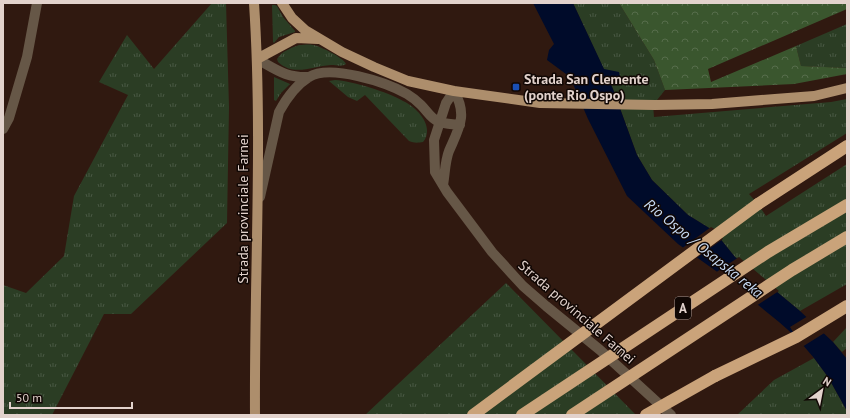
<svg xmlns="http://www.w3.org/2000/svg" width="850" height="418" font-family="'PT Sans',sans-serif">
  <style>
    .grass { fill: url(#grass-tufts) }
    .forest { fill: url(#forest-crowns) }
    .water { fill: #000b2a }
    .pier { fill: #301910 }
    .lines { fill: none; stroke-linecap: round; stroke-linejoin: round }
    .minor { stroke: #665747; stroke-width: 10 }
    .major { stroke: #ad8e6c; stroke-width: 10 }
    .highway { stroke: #caa37a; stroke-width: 12 }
    .highway-bridge { stroke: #caa37a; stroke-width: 12 }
    .transit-dot { fill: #1a4fb4; stroke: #100704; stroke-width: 1.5 }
    .labels { text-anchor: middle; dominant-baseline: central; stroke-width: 3; stroke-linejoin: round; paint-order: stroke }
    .shield { fill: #100704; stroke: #a39590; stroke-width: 1 }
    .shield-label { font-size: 13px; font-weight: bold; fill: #e2d2cc }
    .poi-label { font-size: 14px; font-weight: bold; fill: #e2d2cc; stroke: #100704; text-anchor: start }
    .street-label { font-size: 14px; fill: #e2d2cc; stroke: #100704 }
    .water-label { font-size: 15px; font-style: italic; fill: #c7daf3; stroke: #100704 }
  </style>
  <defs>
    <pattern id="grass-tufts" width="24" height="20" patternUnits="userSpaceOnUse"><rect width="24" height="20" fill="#2b3d24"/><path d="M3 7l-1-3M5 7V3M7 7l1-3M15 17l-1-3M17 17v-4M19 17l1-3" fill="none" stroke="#495843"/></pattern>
    <pattern id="forest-crowns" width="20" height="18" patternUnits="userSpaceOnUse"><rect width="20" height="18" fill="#3a562e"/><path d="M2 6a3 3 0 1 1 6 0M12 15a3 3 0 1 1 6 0" fill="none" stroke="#566d4b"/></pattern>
  </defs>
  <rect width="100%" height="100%" fill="#301910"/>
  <path class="grass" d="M212 3H226L229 107 227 223 131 314H104L52 415H3V285L26 293 64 256 74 196 128 95 99 82 127 35 154 69Z
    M573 3H619L654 60 665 90 653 105 654 117 831 102 847 99V133L749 194 758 204 766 216 847 164V284L800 311 735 257 714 231 688 215 652 180 637 155 613 89Z
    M272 5H275L277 6 283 17 295 31V32L279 37 274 43 273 42Z
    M847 24V68L801 66 796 46Z
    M299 45C304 45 308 44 313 45 320 46 344 58 346 64 342 67 336 65 331 65 312 66 294 77 278 62L277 59C282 51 291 48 299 45Z
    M274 77 290 84 281 93 276 101 274 100Z
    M335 80C352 81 388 92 403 101 418 108 435 127 423 142 417 143 414 143 409 141L365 95 357 101 348 97 329 81Z
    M506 283 636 415H365Z
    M847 327V348L842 352 833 342Z
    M814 358 828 377 847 411V415H737L774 380Z"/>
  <path class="forest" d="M619 3H847V9L708 69 711 82 796 46 801 66 847 68V74L794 84 665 90 654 60Z"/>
  <path class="water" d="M533 3H573L604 69 619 72 620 76H607L613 89 637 155 652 180 688 215 714 231 735 257 800 311 833 342 847 359V411L828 377 814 358 796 337 779 322 716 271 678 244 627 196 588 119 570 77 547 60 549 50 554 44Z"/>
  <path class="pier" d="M711 227 715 229 723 239 695 259 681 249Z
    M739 257 779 291 756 306 715 273Z
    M808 316 826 332 802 347 790 327Z"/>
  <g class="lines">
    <path class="minor" d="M257 59C277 70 286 78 309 77
      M3 129 9 118 27 57 37 3
      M443 185C445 174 445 161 449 151 459 128 468 115 454 91L446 103 434 140 435 172 447 192 492 252 523 286 546 306 600 350 671 415
      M260 197 279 112C286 99 296 85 309 77 330 64 386 82 407 94 412 97 417 101 421 105 427 111 431 119 439 122 445 124 454 124 460 125"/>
    <path class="major" d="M254 3C263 140 254 278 255 415
      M282 3 292 18 305 30 342 52 374 67 408 81 454 91 540 103 655 105 712 104 775 99 814 96 847 88
      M257 59 296 38 318 39"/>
    <path class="highway" d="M758 204 847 146
      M715 376 796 337 847 306"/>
    <path class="highway-bridge" d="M473 415 758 204
      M522 415 768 252 847 205
      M572 415 792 270 847 237
      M646 415 715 376"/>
  </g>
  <rect class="transit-dot" x="512" y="83" width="8" height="8" rx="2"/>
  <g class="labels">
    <rect class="shield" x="675" y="297" width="16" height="22" rx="3"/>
    <g class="shield-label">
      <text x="683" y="308">A</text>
    </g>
    <g class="poi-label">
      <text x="524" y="79">Strada San Clemente<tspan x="524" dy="16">(ponte Rio Ospo)</tspan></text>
    </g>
    <g class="street-label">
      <text transform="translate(243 209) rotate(-90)">Strada provinciale Farnei</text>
      <text transform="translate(577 312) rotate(41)">Strada provinciale Farnei</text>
    </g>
    <g class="water-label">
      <text transform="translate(704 248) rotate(39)">Rio Ospo / Osapska reka</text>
    </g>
  </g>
  <rect width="850" height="418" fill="none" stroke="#e2d2cc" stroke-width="8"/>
  <g transform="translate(822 390) rotate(32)" stroke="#100704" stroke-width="3" paint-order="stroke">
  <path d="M0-3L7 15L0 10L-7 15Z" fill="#e2d2cc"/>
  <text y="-6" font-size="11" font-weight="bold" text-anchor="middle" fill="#e2d2cc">N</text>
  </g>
  <path d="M10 402v6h122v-6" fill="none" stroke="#e2d2cc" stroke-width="2"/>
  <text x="16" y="402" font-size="12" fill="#e2d2cc" stroke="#100704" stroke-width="3" paint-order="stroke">50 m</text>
</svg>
